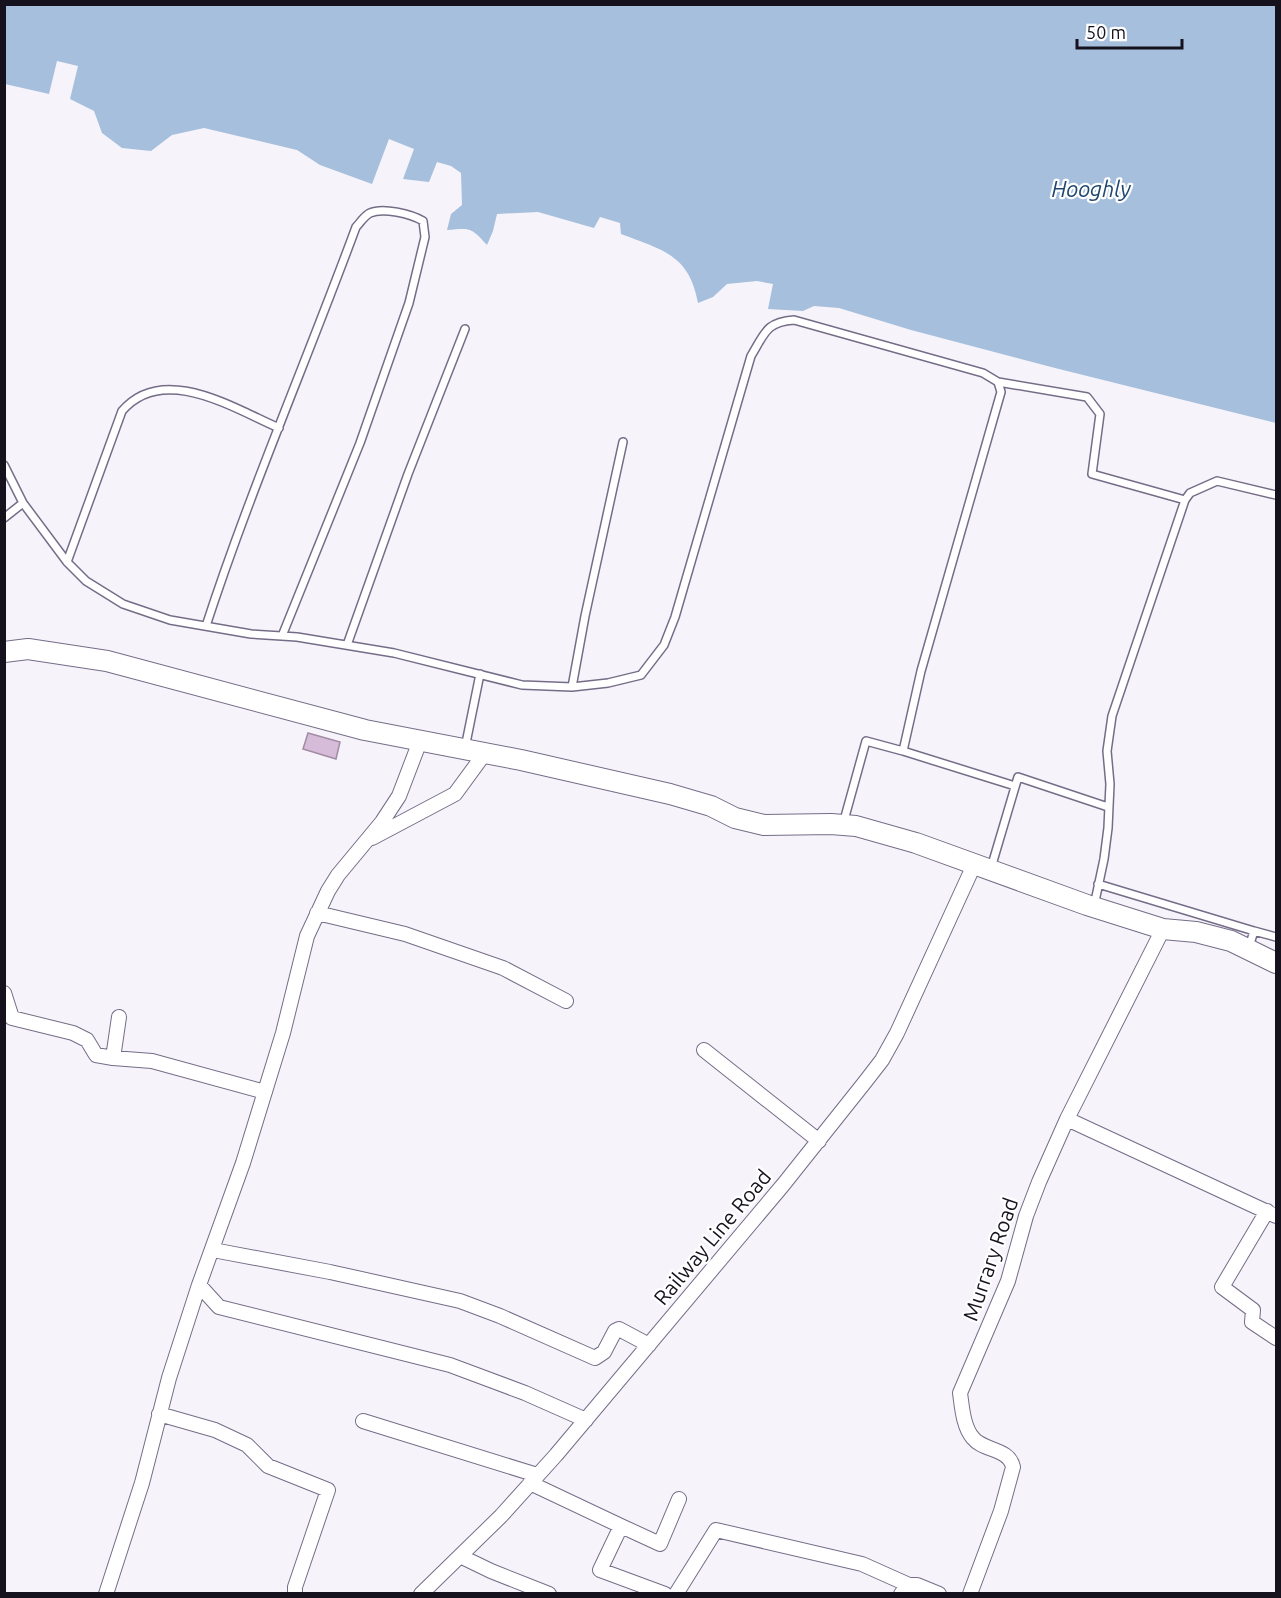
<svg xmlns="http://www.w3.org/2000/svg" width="1281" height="1598" font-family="Ubuntu,sans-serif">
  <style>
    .water { fill: #a5bfdd }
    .building { fill: #d7bcda; stroke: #a18ca3; stroke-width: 1.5 }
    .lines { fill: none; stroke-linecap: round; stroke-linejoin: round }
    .lane-casing { stroke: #756d88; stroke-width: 10 }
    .street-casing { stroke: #756d88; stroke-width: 16 }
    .secondary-casing { stroke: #756d88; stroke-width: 22 }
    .lane { stroke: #fff; stroke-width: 7 }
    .street { stroke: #fff; stroke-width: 14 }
    .secondary { stroke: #fff; stroke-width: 20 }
    .labels { text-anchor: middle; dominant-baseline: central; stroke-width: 4.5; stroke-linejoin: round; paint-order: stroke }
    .street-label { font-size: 21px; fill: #15121d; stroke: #fff }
    .water-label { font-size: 22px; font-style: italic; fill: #20486f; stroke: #fff }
  </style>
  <rect width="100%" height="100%" fill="#f6f4fa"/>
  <path class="water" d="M5 4 1276 5V423L1055 368 911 330 839 308 814 306 803 311 768 309 773 284 757 281 727 284 713 297 698 303C689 254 662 250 621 234L620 223 600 217 594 228 538 212 497 214 493 231 487 245C471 227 470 228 447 230L451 214 462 205 461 173 451 166 437 162 429 182 403 179 414 149 389 139 372 184 320 165 297 150 204 128 172 135 151 151 122 148 102 133 94 111 70 99 78 66 57 61 49 94 5 84Z"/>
  <path class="building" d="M308 733 340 742 336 759 303 749Z"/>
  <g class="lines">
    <g class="lane-casing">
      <path id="lane" d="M998 382 1087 397 1100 414 1092 474 1185 500 1112 716 1107 751 1110 784 1108 828 1104 859 1094 906
        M4 465 23 503 67 562 86 581 123 604 170 620 251 634 297 637 394 653 522 685 572 687 608 683 641 675 664 645 675 617 751 356C765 333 766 322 794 320L983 373 998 382 1001 392 921 671 903 751 866 741 843 824
        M1185 500 1190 493 1217 481 1276 495
        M4 518 23 503
        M67 562 122 411C163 363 233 408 279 428
        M206 626C250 491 307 360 356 227 360 223 364 216 370 213 383 207 411 214 423 221L425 237 409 303 360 443 282 636
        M347 645 408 474 465 329
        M572 687 585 616 623 442
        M465 748 480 674
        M903 751 1015 786
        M991 868 1018 777 1108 807
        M1098 884 1254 931 1249 947
        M1254 931 1276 937"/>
    </g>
    <g class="street-casing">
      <path id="street" d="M372 838 455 794 485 753
        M317 913 405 934 503 968 566 1001
        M4 993 12 1018 73 1033 87 1040 96 1055 113 1058 119 1017
        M704 1050 819 1141
        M113 1058 152 1061 265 1092
        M1067 1119 1276 1216
        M1267 1211 1222 1287 1253 1310 1252 1322 1276 1338
        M213 1250 330 1272 460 1301 500 1316 595 1358 604 1352 615 1331 619 1329 649 1345
        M199 1285 219 1307 450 1365 525 1393 586 1420
        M159 1414 215 1430 247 1445 268 1466 328 1490 295 1587V1594
        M363 1421 537 1475
        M530 1483 621 1526 600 1570 665 1594
        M621 1526 660 1544 679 1499
        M460 1556 491 1571 549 1594
        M106 1594 142 1483 169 1378 199 1285 243 1163 283 1033 307 936 328 891 338 875 382 822 399 796 420 741
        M421 1594 501 1516 556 1455 783 1185 865 1082 882 1060 897 1033 974 865
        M676 1594 716 1530 862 1564 909 1585
        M901 1594 909 1585H917L939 1594
        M970 1594 1001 1511 1013 1467C1009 1448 983 1451 973 1438 963 1427 962 1406 960 1393L1008 1281 1026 1216 1039 1182 1067 1119 1163 929"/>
    </g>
    <g class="secondary-casing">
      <path id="secondary" d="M4 652 28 649 107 661 365 730 521 760 670 794 711 806 735 818 764 825 831 824 856 826 916 843 1087 905 1163 929 1196 932 1231 941 1276 963"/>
    </g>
    <use href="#lane" class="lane"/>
    <use href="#street" class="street"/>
    <use href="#secondary" class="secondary"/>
  </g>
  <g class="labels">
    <g class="street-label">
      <text transform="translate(712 1237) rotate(-50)">Railway Line Road</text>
      <text transform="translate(990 1259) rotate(-71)">Murrary Road</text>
    </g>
    <g class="water-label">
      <text x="1091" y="188">Hooghly</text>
    </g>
  </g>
  <rect width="1281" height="1598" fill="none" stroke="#15121d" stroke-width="12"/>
  <path d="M1077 39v9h105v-9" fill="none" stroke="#15121d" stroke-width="3"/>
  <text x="1086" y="39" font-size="18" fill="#15121d" stroke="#ffffff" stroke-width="4.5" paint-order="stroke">50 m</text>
</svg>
